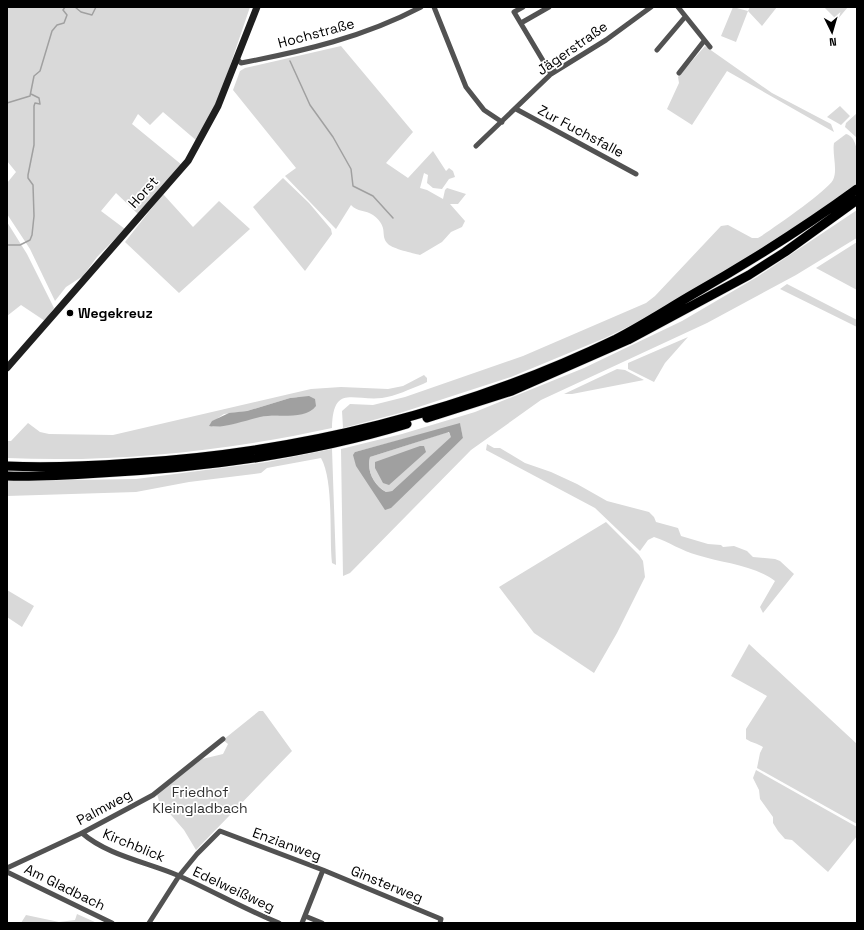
<svg xmlns="http://www.w3.org/2000/svg" width="864" height="930" font-family="'Space Grotesk',sans-serif">
  <style>
    .green { fill: #d9d9d9; fill-rule: evenodd }
    .water { fill: #a0a0a0; fill-rule: evenodd }
    .lines { fill: none; stroke-linecap: round; stroke-linejoin: round }
    .stream { stroke: #a0a0a0; stroke-width: 1.5 }
    .highway-casing { stroke: #dbdbdb; stroke-width: 10 }
    .street { stroke: #525252; stroke-width: 5 }
    .secondary { stroke: #1f1f1f; stroke-width: 7 }
    .highway { stroke: #000; stroke-width: 9 }
    .poi-dot { fill: #000; stroke: #fff; stroke-width: 1.5 }
    .labels { text-anchor: middle; dominant-baseline: central; stroke-width: 3.5; stroke-linejoin: round; paint-order: stroke }
    .street-label { font-size: 14px; fill: #000; stroke: #fff }
    .poi-label { font-size: 14px; font-weight: bold; fill: #000; stroke: #fff; text-anchor: start }
    .park-label { font-size: 14px; fill: #303030; stroke: #fff }
  </style>
  <rect width="100%" height="100%" fill="#fff"/>
  <path class="green" d="M7 7H250L216 107 197 141 163 112 150 125 138 114 132 124 182 165 138 214 116 193 101 211 125 229 97 257 83 276 66 287 55 301 30 249 7 214V183L16 172 7 161Z
    M733 7 748 11 750 7H777L762 26 748 11 736 42 721 36Z
    M824 7H848L837 20Z
    M341 46 413 132 386 163 408 178 433 151 446 171 449 168 453 171 455 177 449 179 442 189 433 188 427 183 428 175 424 173 420 188 427 190 443 199 445 190 447 188 466 194 458 204H450L465 221 462 227 451 232 442 242 420 255C413 253 393 249 388 244 379 235 390 228 373 215 366 210 357 212 351 205L336 229 333 226 285 176 296 168 233 90 240 71 245 68Z
    M705 46 772 93 831 124 834 132 727 71 692 125 667 109 679 83 678 77Z
    M840 106 850 116 841 125 827 117Z
    M857 113V138L845 127 846 123Z
    M846 134C862 138 857 172 857 186L795 231 648 317 605 338 511 377 400 413 343 428 342 411 350 404 373 405 405 397 523 356 646 303 655 296 721 226 728 225 752 238H758C771 230 827 191 833 180 838 170 832 154 834 143Z
    M283 178 309 203 331 229 332 234 305 271 253 207Z
    M163 194 193 227 219 201 250 229 179 293 125 242Z
    M857 210V238L855 239 796 275 707 323 541 400 471 450 350 573 343 576 341 449 402 434 475 412 584 368 682 321 757 277ZM460 424 463 438 385 509 355 452Z
    M7 222 27 254 54 308 45 321 21 305 7 316Z
    M857 242V290L816 268Z
    M787 284 857 320V327L780 289Z
    M688 337 665 363 654 382 628 369V363Z
    M617 369 625 370 644 380 572 394H564Z
    M424 375 427 378V382L423 384C410 389 396 396 382 398 352 401 333 384 332 428 226 451 116 463 7 458V441H11L28 423 40 432 49 434 113 435 311 389 341 387 388 389 403 386ZM298 397 278 416H261L228 425 212 427 218 418 224 414 247 411 290 398Z
    M448 432 452 437 392 491 386 492C374 485 366 470 370 457Z
    M487 444 494 448H500L525 463 551 472 577 484 607 501 649 512 654 517 656 522 678 528 681 536 708 544 721 545 723 547 734 546 747 551 753 557 775 559 780 561 794 574 763 613 760 607 775 581C754 565 722 563 697 555 682 551 669 542 654 537L648 540 640 551 595 508 486 450Z
    M332 449 336 565 332 563C329 536 334 481 321 458L267 468 261 473 189 482 136 492 7 496V481L136 479 267 462Z
    M606 522 639 555 643 561 645 577 617 633 594 673 534 633 499 587Z
    M7 590 34 606 22 627 7 617Z
    M749 644 857 744V824L757 768 760 753 763 747C757 743 752 743 746 739V729L767 696 731 676Z
    M259 711H263L266 715 292 751 196 850 184 830 159 801 157 794 202 759 223 754 228 744 223 740Z
    M756 770 857 827V836L828 872 792 840 785 839 778 831 773 823V817L760 799 759 790 753 778Z
    M77 914 97 923H21L26 915 59 922 75 920Z"/>
  <path class="water" d="M309 396 315 399 316 406C305 421 276 413 260 417 246 420 223 429 209 426L212 421 229 413 247 411 290 398Z
    M460 423 463 438 391 508 385 510 356 466 353 455 355 452ZM449 432 451 437 392 491 386 492C374 486 366 470 370 457Z
    M420 446H424L426 452 389 485 383 483 375 468V462Z"/>
  <g class="lines">
    <path class="stream" d="M75 7 81 12 92 15 96 7
      M290 61 310 105 333 137 351 169 353 186 373 196 393 218
      M7 103 30 96 34 76 40 71 52 31 57 25 64 23 67 15 63 10 65 7
      M7 245H20L30 240 32 235 34 216 33 185 28 178V175L34 145V106L35 103 40 104 39 98 31 94"/>
    <g class="highway-casing">
      <path id="highway" d="M427 418 512 391 628 340 749 275 785 252 857 200
        M7 466C48 468 90 466 131 463 298 453 465 412 616 339 643 325 669 308 695 293 751 261 805 227 857 189
        M7 476C38 477 70 475 101 473 203 468 309 454 407 424"/>
    </g>
    <path class="street" d="M434 7 466 87 484 110 502 122
      M523 7 514 12 551 74
      M678 7 710 47
      M521 23 549 7
      M657 50 685 17
      M237 59 241 63C304 51 364 37 421 7
      M679 73 704 41
      M516 109 636 174
      M476 146 551 74 606 40 651 7
      M82 833C107 855 146 862 177 875 211 890 244 909 279 923
      M7 868 82 833 153 795 223 739
      M7 872 112 923
      M305 916 322 923
      M149 923 179 876 197 854 220 831 323 870 441 919 440 923
      M302 923 323 870"/>
    <path class="secondary" d="M7 368 188 161 218 106 257 7"/>
    <use href="#highway" class="highway"/>
  </g>
  <circle class="poi-dot" cx="70" cy="313" r="4"/>
  <g class="labels">
    <g class="street-label">
      <text transform="translate(316 33) rotate(-15)">Hochstraße</text>
      <text transform="translate(572 48) rotate(-35)">Jägerstraße</text>
      <text transform="translate(581 131) rotate(28)">Zur Fuchsfalle</text>
      <text transform="translate(143 192) rotate(-48)">Horst</text>
      <text transform="translate(104 807) rotate(-28)">Palmweg</text>
      <text transform="translate(287 844) rotate(20)">Enzianweg</text>
      <text transform="translate(134 845) rotate(22)">Kirchblick</text>
      <text transform="translate(387 884) rotate(22)">Ginsterweg</text>
      <text transform="translate(65 887) rotate(26)">Am Gladbach</text>
      <text transform="translate(234 889) rotate(25)">Edelweißweg</text>
    </g>
    <g class="poi-label">
      <text x="78" y="313">Wegekreuz</text>
    </g>
    <g class="park-label">
      <text x="200" y="792">Friedhof<tspan x="200" dy="16">Kleingladbach</tspan></text>
    </g>
  </g>
  <rect width="864" height="930" fill="none" stroke="#000000" stroke-width="16"/>
  <g transform="translate(832 32) rotate(175)" stroke="#ffffff" stroke-width="3" paint-order="stroke">
  <path d="M0-3L7 15L0 10L-7 15Z" fill="#000000"/>
  <text y="-6" font-size="11" font-weight="bold" text-anchor="middle" fill="#000000">N</text>
  </g>
</svg>
